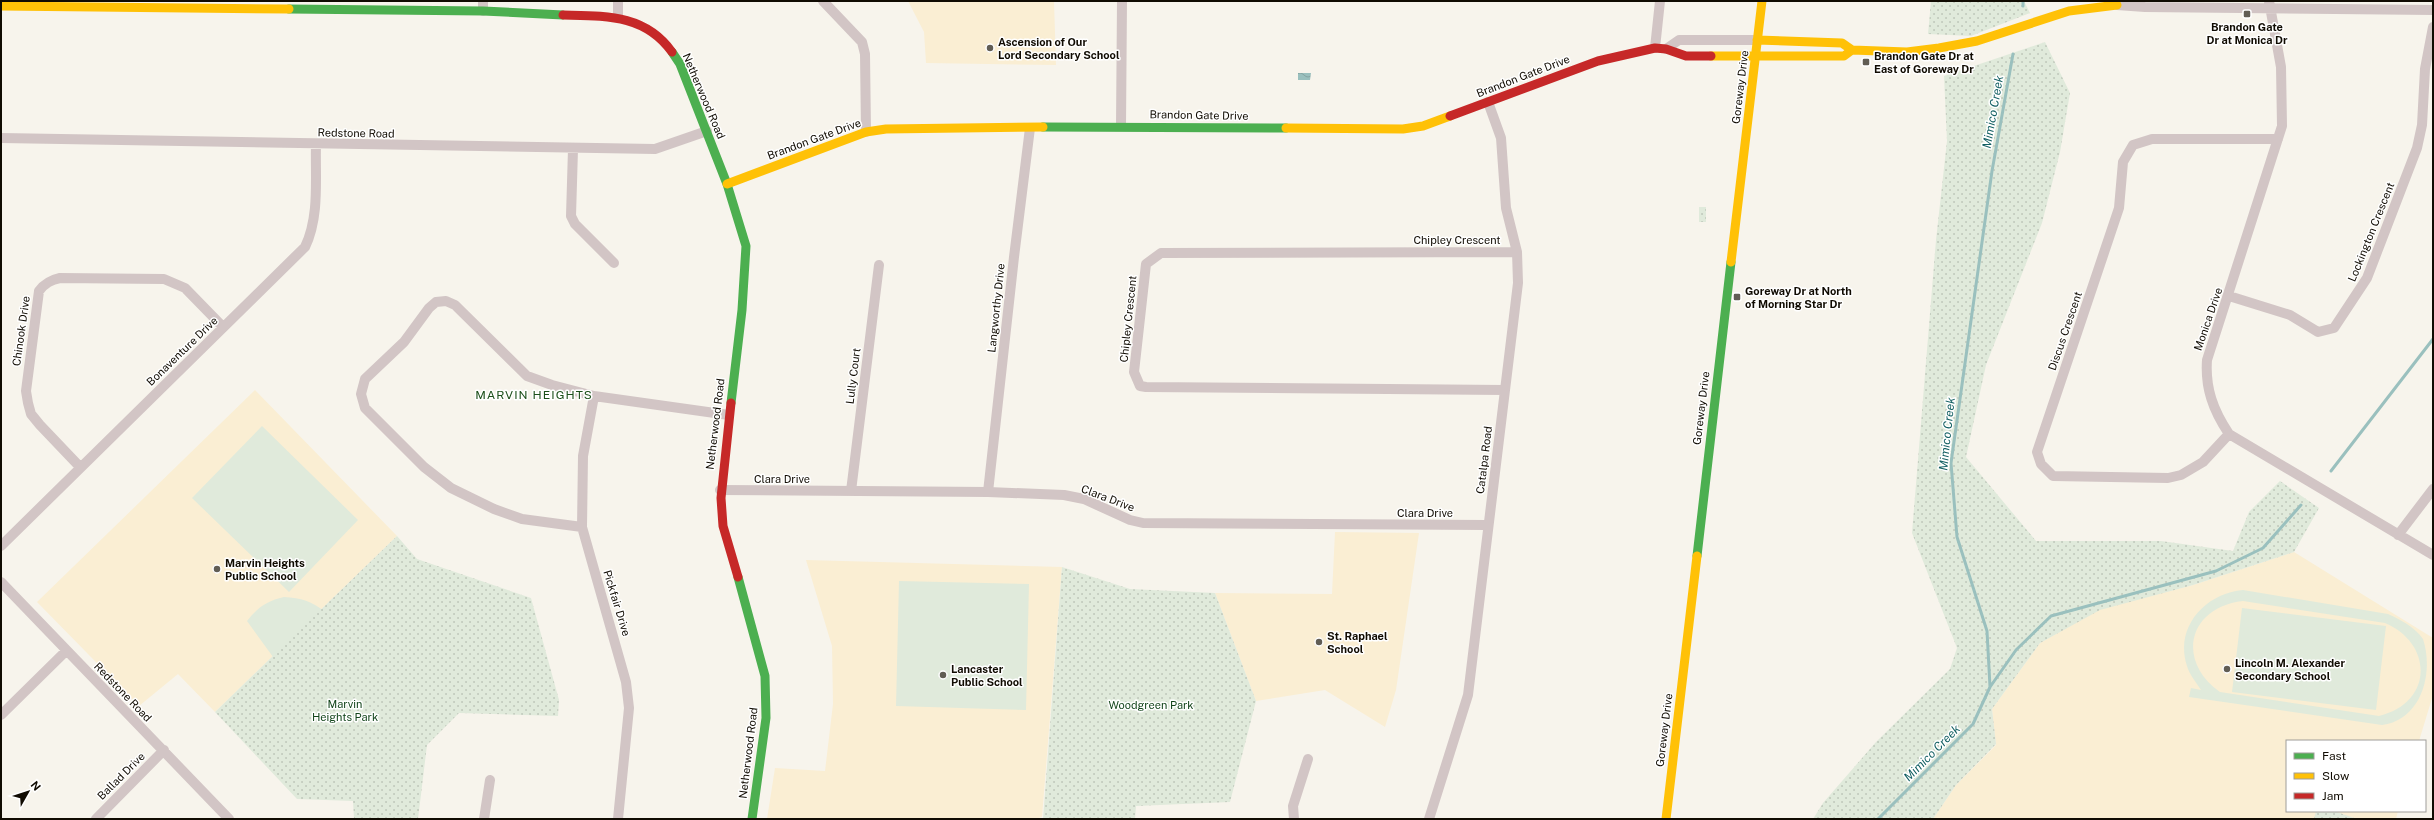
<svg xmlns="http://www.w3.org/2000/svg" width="2434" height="820" font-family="'Public Sans',sans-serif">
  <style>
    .built { fill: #faeed3 }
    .grass { fill: #e0eadb; fill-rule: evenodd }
    .park { fill: url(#park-dots) }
    .water { fill: url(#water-waves) }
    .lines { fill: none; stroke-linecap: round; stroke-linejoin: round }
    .stream { stroke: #9ac0be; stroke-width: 3 }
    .street { stroke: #d2c5c5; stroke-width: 10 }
    .fast { stroke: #4caf50; stroke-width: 9 }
    .slow { stroke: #ffc107; stroke-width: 9 }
    .jam { stroke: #c62828; stroke-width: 9 }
    .poi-dot { fill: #615d54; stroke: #fff; stroke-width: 1.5 }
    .labels { text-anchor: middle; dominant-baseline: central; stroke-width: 3; stroke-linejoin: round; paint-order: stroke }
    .poi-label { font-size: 11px; font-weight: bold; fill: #100b02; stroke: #fff; text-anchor: start }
    .street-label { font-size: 11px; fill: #100b02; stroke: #fff }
    .park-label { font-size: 11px; fill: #12441a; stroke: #fff }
    .water-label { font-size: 12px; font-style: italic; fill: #136063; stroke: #fff }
    .neighbourhood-label { font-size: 12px; letter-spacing: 1px; fill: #1c4f1a; stroke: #fff }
  </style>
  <defs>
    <pattern id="park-dots" width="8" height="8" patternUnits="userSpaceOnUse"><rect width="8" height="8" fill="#e0eadb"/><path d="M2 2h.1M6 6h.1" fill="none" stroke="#bfc7ba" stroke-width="1.8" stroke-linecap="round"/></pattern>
    <pattern id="water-waves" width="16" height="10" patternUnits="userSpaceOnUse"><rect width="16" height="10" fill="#9ac0be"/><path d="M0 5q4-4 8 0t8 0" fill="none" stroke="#84a4a2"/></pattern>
  </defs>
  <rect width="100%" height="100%" fill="#f7f4ec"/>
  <path class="built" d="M908 1H1054L1056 65 926 63 924 32Z
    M255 390 397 536 215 712 178 674 139 706 37 602Z
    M1335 532 1419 533 1396 690 1385 727 1325 690 1256 701 1215 593 1332 594Z
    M2294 552 2433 638V695L2419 741H2287V811H2398L2396 819H1933L1956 785 1996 745 1992 709 2040 643 2100 609 2193 585Z
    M806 560 1062 567 1042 817 1035 819H767L775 768 825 771 833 704 832 646Z"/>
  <path class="grass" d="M262 426 358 520 289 592 192 498Z
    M899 581 1029 584 1026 710 896 706Z
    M2243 590 2388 614C2401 620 2415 627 2423 639 2434 672 2422 720 2382 725L2189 697 2191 688 2201 690C2196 682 2189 674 2187 666 2174 627 2206 593 2243 590ZM2243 601 2385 623C2434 644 2433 703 2379 716L2220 692C2175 660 2189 607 2243 601Z
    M284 597C301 598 312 601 325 612L281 668 247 621C258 607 267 601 284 597Z
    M2242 608 2386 626 2376 710 2232 692Z"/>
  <path class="park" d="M1931 1H2024L2030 13 1971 36 1928 34Z
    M2045 42 2070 93 2060 152 2042 223 1986 365 1966 457 2036 541H2161L2233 551 2249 512 2280 481 2319 508 2294 552 2193 585 2100 610 2040 643 1992 709 1996 744 1956 785 1933 819H1813L1823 803 1876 742 1950 669 1957 648 1912 533 1936 240 1947 141 1944 76Z
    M1699 207H1706V222H1699Z
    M397 536 417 559 531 598 559 700 558 716 459 713 427 745 418 819H354L353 801 297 799 215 712Z
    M1062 567 1130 589 1215 593 1256 701 1230 802 1136 806 1135 819H1043Z
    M2316 811H2334L2357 819H2314Z"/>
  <path class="water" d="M1298 73H1311L1310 80H1298Z"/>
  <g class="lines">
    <path class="stream" d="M2023 6V1
      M2331 471 2433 339
      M1990 687 2016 650 2051 616 2216 571 2263 548 2301 505
      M1878 819 1973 724 1990 687 1987 631 1957 537 1951 463 1992 171 2013 54"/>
    <path class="street" d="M823 1 862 42 865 54 866 132
      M2118 1 2117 5 2145 7 2433 10
      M2269 1 2281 67 2282 126 2207 360C2205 388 2213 410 2229 434L2433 555
      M483 11V1
      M618 17V1
      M1655 48 1660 1
      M1666 49 1679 40H1757
      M1121 126 1122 1
      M1 138 655 149 707 131
      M573 149 571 216 575 224 614 263
      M2229 296 2290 315 2318 332 2334 328 2367 278 2417 148 2422 125 2425 69 2433 27
      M1505 390 1146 387 1140 386 1134 372 1146 264 1161 253 1517 252
      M594 396 583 456 582 527 626 682 629 708 618 819
      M2229 434 2203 462 2181 475 2168 478 2053 476 2041 464 2037 452 2119 208 2123 162 2133 145 2152 139H2278
      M80 467 40 425 31 414 28 403 26 391 39 291C45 283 51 280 60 278L164 279 185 288 223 327
      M720 490 988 492 1064 495 1084 499 1130 520 1143 523 1487 525
      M851 491 879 265
      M988 492 1014 257 1030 128
      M582 527 522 519 494 509 451 488 424 467 365 408 361 394 365 379 404 342 429 308 436 302 446 301 455 305 527 376 552 385 594 396 729 415
      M2398 535 2433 489
      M1 546 305 247C320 216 315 177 316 144
      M1 582 229 819
      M1 715 66 651
      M96 819 164 750
      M484 819 490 780
      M1294 819 1293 806 1308 759
      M1429 819 1468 695 1518 283 1517 252 1506 208 1501 138 1488 102"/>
    <path class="fast" d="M289 9 483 11 563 15
      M672 52 680 64 727 184 746 246 742 310 731 403
      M1043 127 1286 128
      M1697 556 1731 262
      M738 577 765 676 766 718 752 819"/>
    <path class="slow" d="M1 6 289 9
      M1757 40 1842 43 1852 50 1907 52 1939 48 1977 41 2069 11 2117 5
      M1711 56H1844L1852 50
      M1286 128 1403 129 1423 126 1450 116
      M727 184 866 132 886 129 1043 127
      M1731 262 1762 1
      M1666 819 1697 556"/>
    <path class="jam" d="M563 15C605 16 645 14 672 52
      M1450 116 1598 61 1655 48 1666 49 1686 56H1711
      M731 403 721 498 723 526 738 577"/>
  </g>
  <g class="poi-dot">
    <rect x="2243" y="10" width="8" height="8" rx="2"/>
    <circle cx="990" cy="48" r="4"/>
    <rect x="1862" y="58" width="8" height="8" rx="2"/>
    <rect x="1733" y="293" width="8" height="8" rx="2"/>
    <circle cx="217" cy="569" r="4"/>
    <circle cx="1319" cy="642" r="4"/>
    <circle cx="2227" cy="669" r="4"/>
    <circle cx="943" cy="675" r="4"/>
  </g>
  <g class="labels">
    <g class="poi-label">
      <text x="2247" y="27" text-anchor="middle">Brandon Gate<tspan x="2247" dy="13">Dr at Monica Dr</tspan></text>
      <text x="998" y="42">Ascension of Our<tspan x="998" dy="13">Lord Secondary School</tspan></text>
      <text x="1874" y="56">Brandon Gate Dr at<tspan x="1874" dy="13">East of Goreway Dr</tspan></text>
      <text x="1745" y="291">Goreway Dr at North<tspan x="1745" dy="13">of Morning Star Dr</tspan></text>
      <text x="225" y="563">Marvin Heights<tspan x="225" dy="13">Public School</tspan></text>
      <text x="1327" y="636">St. Raphael<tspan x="1327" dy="13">School</tspan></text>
      <text x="2235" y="663">Lincoln M. Alexander<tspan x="2235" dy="13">Secondary School</tspan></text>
      <text x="951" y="669">Lancaster<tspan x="951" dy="13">Public School</tspan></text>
    </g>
    <g class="street-label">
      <text transform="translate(1523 76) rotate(-21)">Brandon Gate Drive</text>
      <text transform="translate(1740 87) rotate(-83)">Goreway Drive</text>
      <text transform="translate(704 96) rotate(67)">Netherwood Road</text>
      <text transform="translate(1199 115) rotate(1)">Brandon Gate Drive</text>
      <text transform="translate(356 133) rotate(1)">Redstone Road</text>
      <text transform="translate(814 139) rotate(-20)">Brandon Gate Drive</text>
      <text transform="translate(2371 232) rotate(-68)">Lockington Crescent</text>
      <text x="1457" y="240">Chipley Crescent</text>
      <text transform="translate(996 308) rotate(-84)">Langworthy Drive</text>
      <text transform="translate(1128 319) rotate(-84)">Chipley Crescent</text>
      <text transform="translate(2208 319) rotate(-71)">Monica Drive</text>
      <text transform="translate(21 331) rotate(-82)">Chinook Drive</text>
      <text transform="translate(2065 331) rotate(-71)">Discus Crescent</text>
      <text transform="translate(182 351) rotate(-44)">Bonaventure Drive</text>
      <text transform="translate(853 376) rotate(-83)">Lully Court</text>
      <text transform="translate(1701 408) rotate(-83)">Goreway Drive</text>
      <text transform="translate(715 424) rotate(-83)">Netherwood Road</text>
      <text transform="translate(1484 460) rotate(-83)">Catalpa Road</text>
      <text x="782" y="479">Clara Drive</text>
      <text transform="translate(1108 498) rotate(21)">Clara Drive</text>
      <text x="1425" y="513">Clara Drive</text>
      <text transform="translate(617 603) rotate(73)">Pickfair Drive</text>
      <text transform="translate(123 692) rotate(46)">Redstone Road</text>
      <text transform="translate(1664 730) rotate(-83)">Goreway Drive</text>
      <text transform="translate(748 753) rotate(-83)">Netherwood Road</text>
      <text transform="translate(121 776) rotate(-45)">Ballad Drive</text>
    </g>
    <g class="park-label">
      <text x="345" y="704">Marvin<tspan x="345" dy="13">Heights Park</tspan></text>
      <text x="1151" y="705">Woodgreen Park</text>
    </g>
    <g class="water-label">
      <text transform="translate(1993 112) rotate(-80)">Mimico Creek</text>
      <text transform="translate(1947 434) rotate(-84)">Mimico Creek</text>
      <text transform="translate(1932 753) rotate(-45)">Mimico Creek</text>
    </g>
    <g class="neighbourhood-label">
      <text x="534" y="395">MARVIN HEIGHTS</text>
    </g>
  </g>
  <rect width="2434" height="820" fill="none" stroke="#100b02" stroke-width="4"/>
  <rect x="2286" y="740" width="140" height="72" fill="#ffffff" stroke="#9f9d9a"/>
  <rect x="2294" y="753" width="20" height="6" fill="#4caf50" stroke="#9f9d9a"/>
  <text x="2322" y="760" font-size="12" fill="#100b02">Fast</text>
  <rect x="2294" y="773" width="20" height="6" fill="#ffc107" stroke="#9f9d9a"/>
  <text x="2322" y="780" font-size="12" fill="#100b02">Slow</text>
  <rect x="2294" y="793" width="20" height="6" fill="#c62828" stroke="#9f9d9a"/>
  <text x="2322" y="800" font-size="12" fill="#100b02">Jam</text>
  <g transform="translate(28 792) rotate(51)" stroke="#ffffff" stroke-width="3" paint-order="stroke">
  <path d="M0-3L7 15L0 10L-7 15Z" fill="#100b02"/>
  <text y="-6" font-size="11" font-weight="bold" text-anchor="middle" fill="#100b02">N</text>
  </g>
</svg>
